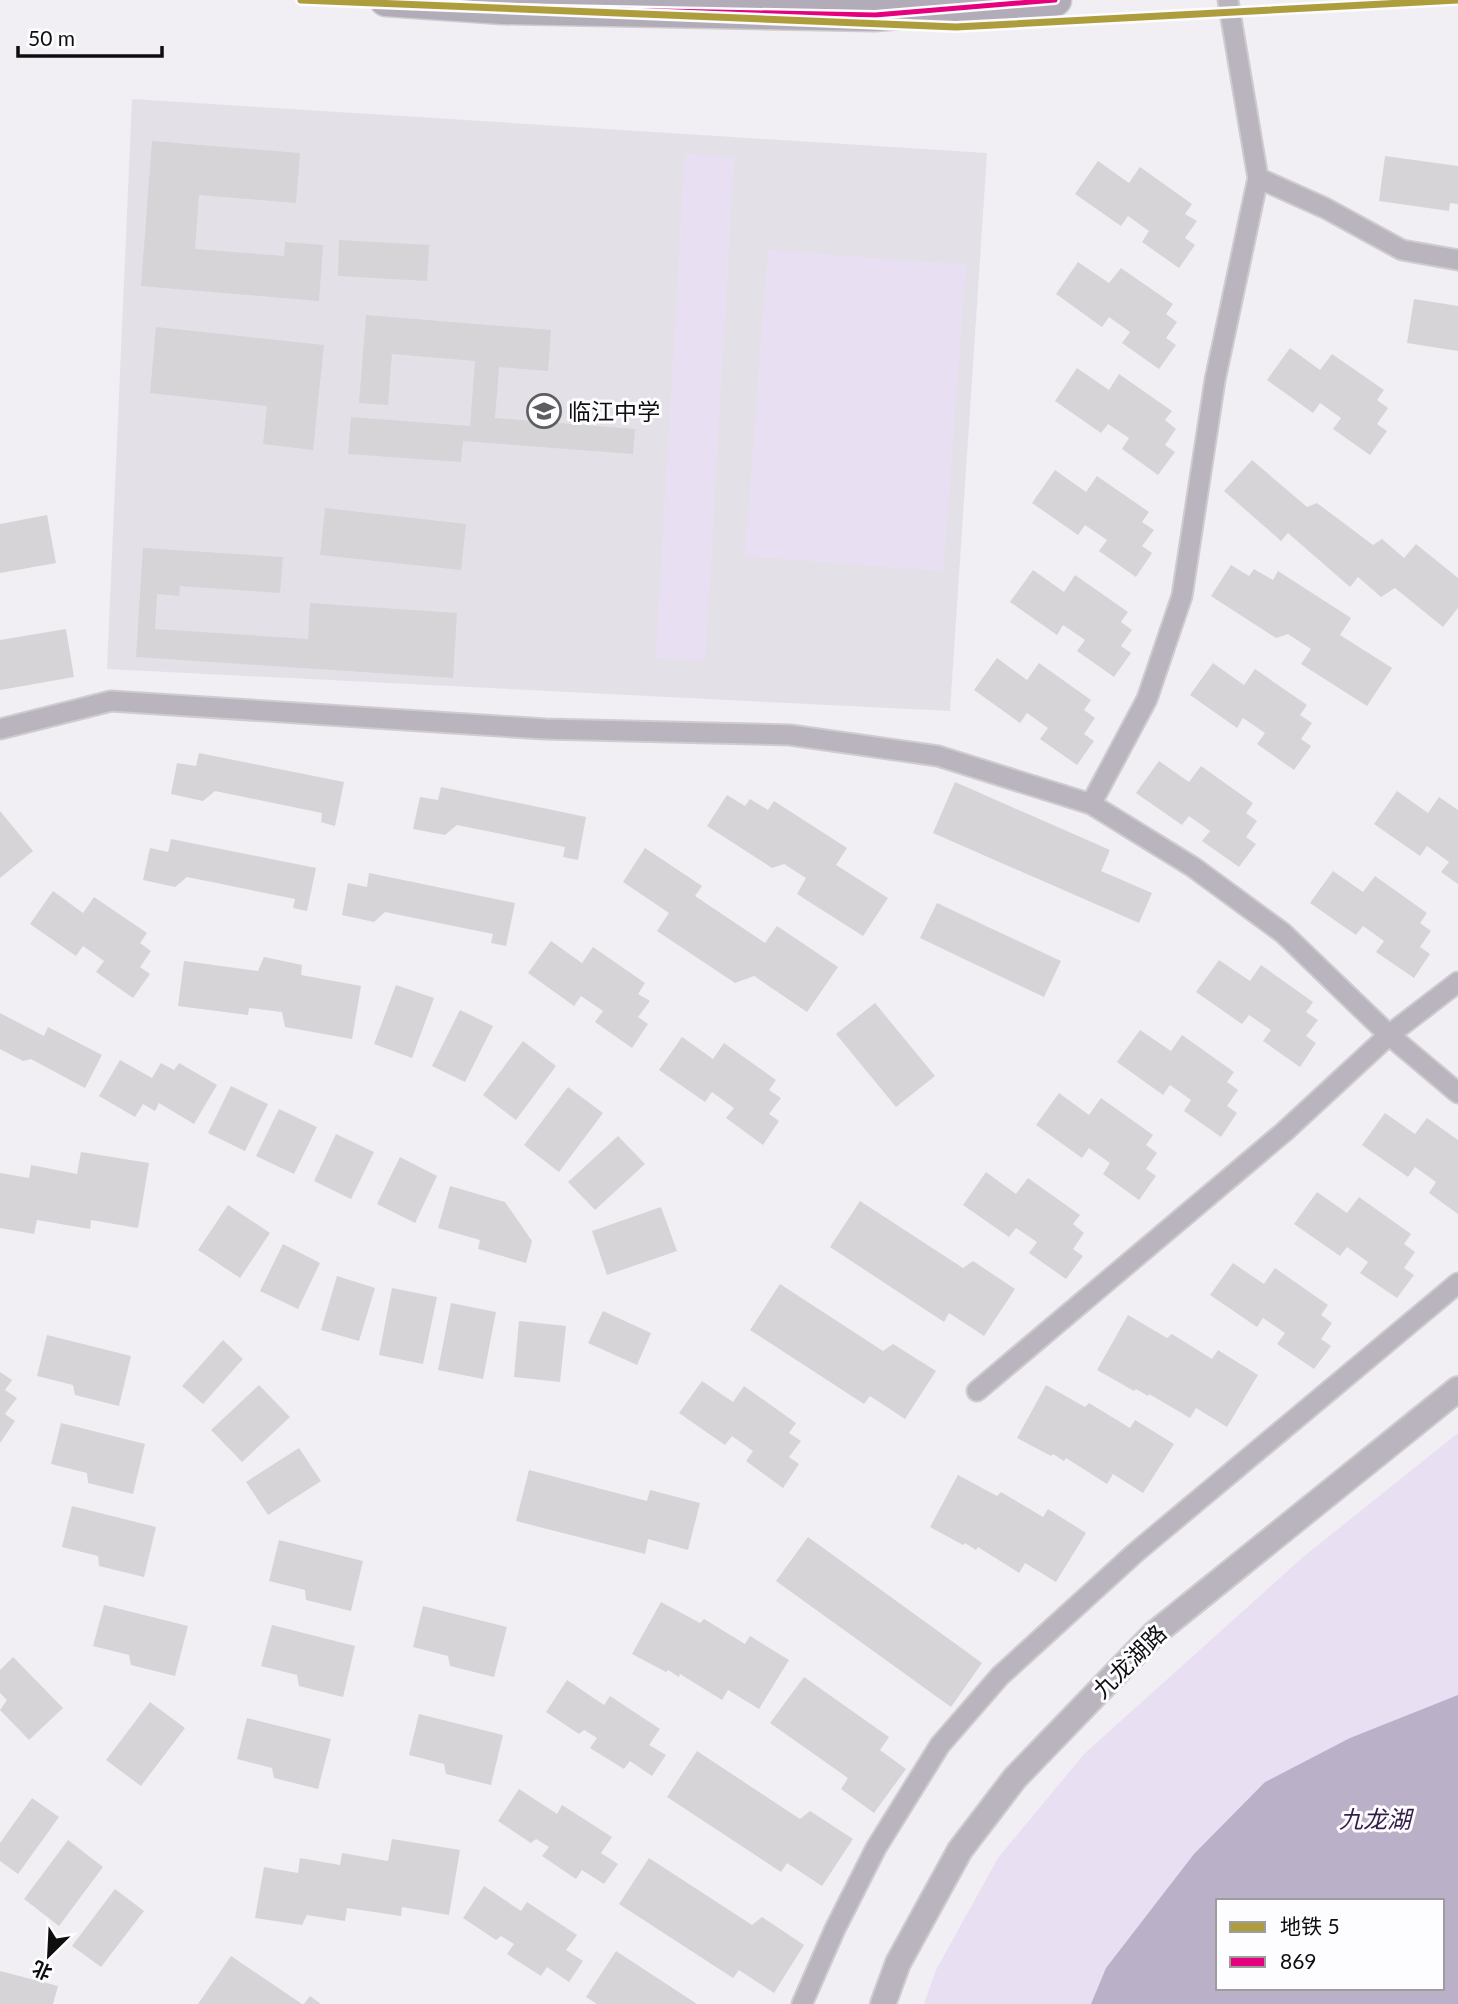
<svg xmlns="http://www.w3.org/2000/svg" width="1458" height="2004" font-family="Lato,'Noto Sans SC',sans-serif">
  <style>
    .built { fill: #e4e0e8 }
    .green { fill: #e8e0f2; fill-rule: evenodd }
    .water { fill: #bab0c8; fill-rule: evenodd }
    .building { fill: #d6d4d7 }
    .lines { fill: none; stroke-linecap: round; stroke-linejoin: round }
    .minor-casing { stroke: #cdccce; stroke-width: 23 }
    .tertiary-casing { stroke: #cdccce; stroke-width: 28 }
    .primary-casing { stroke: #cdccce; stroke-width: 35 }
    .minor { stroke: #b9b4bd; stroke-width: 19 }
    .tertiary { stroke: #b9b4bd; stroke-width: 24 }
    .primary { stroke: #b1acb7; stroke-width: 32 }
    .bus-1-casing { stroke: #fdfcfe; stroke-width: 10 }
    .bus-1 { stroke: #e5007d; stroke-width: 5 }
    .metro-1-casing { stroke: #fdfcfe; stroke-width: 12 }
    .metro-1 { stroke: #ae9d3d; stroke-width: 7 }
    .labels { text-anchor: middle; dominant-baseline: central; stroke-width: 6; stroke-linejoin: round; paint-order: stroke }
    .poi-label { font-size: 23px; fill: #0e0e0f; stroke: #fdfcfe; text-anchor: start }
    .street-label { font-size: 23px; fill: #0e0e0f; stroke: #fdfcfe }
    .water-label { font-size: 24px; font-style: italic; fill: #341e49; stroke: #fdfcfe }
  </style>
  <rect width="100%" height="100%" fill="#f1eff3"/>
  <path class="built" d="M132 99 987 153 950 711 107 669Z"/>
  <path class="green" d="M685 154 734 157 705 661 656 658Z
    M768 250 966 265 943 571 745 556Z
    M1458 1433V2004H924L936 1970 998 1858 1084 1754 1303 1557ZM1218 1901H1442V1988H1218Z"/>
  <path class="water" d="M1458 1695V2004H1091L1106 1968 1194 1854 1265 1782 1350 1738ZM1218 1901H1442V1988H1218Z"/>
  <path class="building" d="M152 141 300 153 296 203 199 195 195 249 284 256 285 242 323 245 319 301 141 286Z
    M1385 156 1458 166V204L1450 203 1449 211 1379 201Z
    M1098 161 1129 183 1140 167 1192 204 1185 214 1197 221 1185 238 1195 245 1179 268 1142 242 1149 231 1128 216 1121 226 1075 194Z
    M339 240 429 245 427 281 338 276Z
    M1078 262 1109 283 1121 268 1173 304 1166 314 1177 322 1166 338 1176 345 1159 369 1122 343 1130 332 1109 317 1102 327 1056 294Z
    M1414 299 1458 306V351L1407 343Z
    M366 315 551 330 548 371 499 367 495 418 635 429 633 454 463 441 461 462 348 454 351 417 470 426 475 361 392 354 388 405 359 403Z
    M156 327 324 345 313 450 263 444 267 406 150 393Z
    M1290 348 1320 370 1332 354 1384 390 1377 400 1388 408 1377 424 1387 431 1370 455 1333 429 1341 418 1320 403 1313 413 1267 380Z
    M1077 368 1109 390 1119 374 1172 411 1165 420 1176 429 1165 445 1175 452 1158 475 1122 449 1129 438 1108 424 1101 433 1055 401Z
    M1252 460 1307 507 1317 503 1373 545 1382 539 1404 558 1416 544 1458 578V608L1443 627 1395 588 1381 597 1358 577 1350 587 1288 533 1281 541 1224 491Z
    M1055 470 1086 492 1097 476 1149 512 1142 522 1154 530 1142 546 1152 553 1136 577 1099 551 1107 540 1085 525 1078 535 1032 503Z
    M325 508 466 524 461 570 320 555Z
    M47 515 56 563 0 573V524Z
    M143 548 283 557 280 593 180 586 179 596 157 594 155 629 308 639 310 603 457 613 453 678 136 657Z
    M1231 565 1249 576 1254 569 1273 580 1278 571 1351 618 1340 635 1392 668 1367 706 1301 664 1311 649 1288 634 1276 638 1211 596Z
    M1033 570 1064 592 1075 575 1128 612 1121 622 1132 630 1121 646 1131 653 1114 677 1077 651 1085 640 1063 625 1057 635 1010 602Z
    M66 629 74 677 0 690V640Z
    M997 658 1027 680 1039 663 1091 700 1084 710 1095 718 1084 734 1094 741 1077 765 1040 739 1048 728 1027 713 1020 723 974 690Z
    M1213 663 1244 685 1255 669 1307 705 1300 715 1312 723 1301 739 1311 746 1294 770 1257 744 1265 733 1243 718 1237 728 1190 695Z
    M199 753 344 782 335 826 321 822 322 813 215 791 203 801 171 794 177 763 196 766Z
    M1159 761 1189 782 1201 766 1253 803 1246 813 1257 821 1246 837 1256 844 1239 867 1202 841 1210 831 1189 816 1182 825 1136 793Z
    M955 782 1110 850 1101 871 1152 893 1139 923 933 833Z
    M441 787 586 817 578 860 563 857 565 847 457 825 445 835 413 829 420 797 438 800Z
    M1397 791 1428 813 1439 797 1458 810V884L1441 872 1449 862 1427 846 1420 856 1374 824Z
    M727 795 745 806 750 799 768 810 774 801 847 848 836 865 888 898 863 936 797 894 806 878 784 864 772 868 707 826Z
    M0 811 33 851 0 878Z
    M171 839 316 868 307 911 293 908 295 899 187 877 175 887 143 880 150 848 168 852Z
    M645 848 702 886 695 896 765 943 777 926 838 967 807 1012 754 976 735 983 657 931 669 913 623 882Z
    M1333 871 1363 892 1375 876 1427 913 1420 923 1431 931 1420 947 1430 954 1414 978 1376 952 1384 941 1363 926 1356 935 1310 903Z
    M369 873 515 903 506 946 491 943 493 934 385 912 374 922 342 915 348 883 367 887Z
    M53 891 83 913 94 897 147 933 140 943 151 951 140 967 150 974 133 998 96 972 104 961 83 946 76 956 30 924Z
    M937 903 1061 961 1044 997 920 938Z
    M551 941 582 963 593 947 645 983 638 994 650 1001 638 1017 648 1024 632 1048 595 1022 603 1011 581 996 574 1006 528 973Z
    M264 957 302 965 301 975 361 986 352 1039 285 1027 282 1012 249 1008 248 1015 178 1006 184 961 258 971Z
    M1219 960 1250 981 1261 965 1313 1002 1306 1012 1318 1020 1306 1036 1316 1043 1300 1067 1263 1041 1271 1030 1249 1015 1242 1024 1196 992Z
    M396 985 434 998 412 1058 374 1044Z
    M875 1003 935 1076 896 1107 836 1034Z
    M460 1010 493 1026 465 1082 432 1066Z
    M0 1013 44 1036 48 1027 102 1055 85 1088 31 1059 23 1061 0 1049Z
    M1140 1030 1171 1051 1182 1035 1234 1072 1227 1082 1238 1090 1227 1106 1237 1113 1221 1137 1184 1111 1191 1100 1170 1085 1163 1095 1117 1062Z
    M682 1037 713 1059 724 1043 776 1080 769 1090 781 1098 769 1114 779 1121 763 1145 726 1118 734 1108 712 1092 705 1102 659 1070Z
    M523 1041 556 1066 516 1120 483 1095Z
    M120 1060 152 1078 161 1063 174 1070 179 1063 217 1085 194 1124 159 1103 155 1111 143 1104 135 1117 99 1096Z
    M231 1086 268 1104 245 1151 208 1133Z
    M568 1087 603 1113 559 1172 524 1145Z
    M1059 1093 1089 1115 1101 1098 1153 1135 1146 1145 1157 1153 1146 1169 1156 1176 1139 1200 1103 1174 1110 1163 1089 1148 1082 1158 1036 1125Z
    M279 1109 317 1127 294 1174 256 1156Z
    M1385 1113 1415 1134 1427 1118 1458 1140V1214L1429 1193 1436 1182 1415 1167 1408 1177 1362 1145Z
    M336 1134 374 1152 351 1199 314 1181Z
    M618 1136 645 1164 595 1210 568 1182Z
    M81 1152 149 1163 138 1228 91 1220 90 1229 37 1220 34 1234 0 1228V1173L29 1178 31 1165 77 1174Z
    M400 1157 437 1176 415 1223 377 1204Z
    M986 1172 1016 1194 1028 1178 1080 1215 1073 1224 1084 1233 1073 1249 1083 1256 1066 1279 1029 1253 1037 1242 1016 1228 1009 1237 963 1205Z
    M450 1186 505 1202 532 1241 526 1263 478 1249 480 1240 438 1228Z
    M1317 1192 1347 1213 1359 1197 1411 1234 1404 1244 1415 1252 1404 1268 1414 1275 1397 1298 1360 1273 1368 1262 1347 1247 1340 1256 1294 1224Z
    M860 1201 963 1268 973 1261 1015 1289 984 1336 949 1313 944 1322 830 1247Z
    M228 1205 270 1233 240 1278 198 1250Z
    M661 1207 677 1251 607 1275 592 1231Z
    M283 1244 320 1263 298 1309 260 1291Z
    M1233 1263 1264 1284 1275 1268 1328 1305 1321 1315 1332 1323 1321 1339 1331 1346 1314 1369 1277 1344 1285 1333 1263 1318 1257 1327 1210 1295Z
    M337 1276 375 1288 359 1341 321 1330Z
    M780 1284 883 1351 893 1344 936 1371 905 1419 870 1396 864 1404 750 1330Z
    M392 1288 437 1297 423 1364 379 1355Z
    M451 1303 496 1312 483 1379 438 1370Z
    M603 1311 651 1333 637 1365 588 1343Z
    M1128 1315 1167 1338 1172 1334 1212 1359 1218 1350 1258 1375 1227 1427 1196 1408 1190 1418 1149 1394 1148 1396 1136 1389 1134 1391 1097 1370Z
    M519 1321 566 1326 560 1382 514 1377Z
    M47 1335 131 1356 119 1406 75 1395 73 1385 37 1376Z
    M223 1340 243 1359 203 1404 182 1386Z
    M0 1372 12 1380 5 1390 17 1398 5 1414 15 1421 0 1443Z
    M702 1381 733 1402 744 1386 796 1423 789 1433 801 1441 789 1457 799 1464 783 1488 746 1461 753 1451 732 1436 725 1445 679 1413Z
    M259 1385 290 1417 242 1462 211 1430Z
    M1046 1385 1085 1407 1089 1403 1130 1428 1135 1420 1174 1444 1143 1493 1113 1474 1107 1484 1066 1458 1064 1461 1053 1454 1051 1456 1017 1438Z
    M61 1423 145 1444 133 1494 88 1483 87 1473 51 1464Z
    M299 1448 321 1481 268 1515 246 1482Z
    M529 1470 647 1501 650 1490 700 1503 688 1550 648 1539 645 1554 516 1521Z
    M958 1475 997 1496 1001 1492 1043 1517 1048 1509 1086 1533 1056 1582 1025 1563 1019 1573 978 1547 976 1550 965 1543 963 1545 930 1527Z
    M72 1506 156 1527 144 1577 99 1566 98 1556 62 1547Z
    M808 1537 982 1663 951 1707 776 1581Z
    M279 1540 363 1561 351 1611 306 1600 305 1590 269 1581Z
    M661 1602 700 1623 704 1619 745 1644 750 1636 789 1660 759 1709 728 1690 722 1700 680 1674 679 1677 668 1670 666 1672 632 1654Z
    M104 1605 188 1626 175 1676 131 1665 129 1655 93 1646Z
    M423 1606 507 1627 494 1677 450 1666 448 1656 413 1647Z
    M272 1625 355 1646 343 1697 299 1686 297 1675 261 1666Z
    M13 1657 63 1708 29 1740 0 1710 7 1700 0 1693V1670Z
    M804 1677 889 1737 880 1750 906 1769 874 1813 841 1789 848 1778 770 1723Z
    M567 1680 604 1705 610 1696 660 1729 649 1745 666 1755 652 1776 630 1761 624 1769 590 1748 597 1738 584 1730 579 1734 546 1712Z
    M150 1702 185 1728 141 1786 106 1760Z
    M419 1714 503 1735 491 1785 446 1774 444 1764 409 1755Z
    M247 1718 331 1739 318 1789 274 1778 272 1768 237 1759Z
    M697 1751 800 1819 810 1811 853 1839 822 1886 787 1863 781 1872 667 1797Z
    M519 1789 557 1814 562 1805 612 1837 601 1853 618 1864 604 1884 582 1870 576 1879 542 1856 549 1847 536 1839 531 1843 498 1821Z
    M32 1798 59 1817 18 1874 0 1861V1843Z
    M392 1839 460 1850 449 1915 402 1907 401 1916 347 1908 345 1921 307 1915 302 1925 255 1918 264 1867 298 1873 300 1858 340 1865 342 1853 388 1861Z
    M68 1840 103 1867 59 1926 24 1899Z
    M649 1858 752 1925 762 1917 804 1945 774 1993 739 1970 733 1978 619 1904Z
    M484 1886 521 1911 527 1902 577 1935 566 1950 583 1961 569 1982 547 1967 541 1976 507 1954 514 1944 501 1936 496 1940 463 1918Z
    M115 1889 144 1911 101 1967 72 1946Z
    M616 1951 697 2004H597L586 1997Z
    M231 1956 302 2004H198Z
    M0 1971 58 1986 53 2004H0Z
    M310 1996 321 2004H304Z"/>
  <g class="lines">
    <g class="minor-casing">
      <path id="minor" d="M1258 178 1325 208 1402 250 1458 260
        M0 729 111 701 545 729 790 735 938 756 1091 804 1193 867 1283 933 1389 1035 1458 1093
        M1091 804 1147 699 1182 596 1215 380 1258 178 1228 0
        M977 1391 1284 1132 1389 1035 1458 982
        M802 2004 835 1929 876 1848 940 1745 1000 1676 1135 1553 1458 1283"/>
    </g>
    <g class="tertiary-casing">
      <path id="tertiary" d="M883 2004 898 1963 960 1850 1015 1778 1154 1634 1458 1389"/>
    </g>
    <g class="primary-casing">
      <path id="primary" d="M386 0 503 8 875 15 1055 0"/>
    </g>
    <use href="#minor" class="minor"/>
    <use href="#tertiary" class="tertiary"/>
    <use href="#primary" class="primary"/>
    <g class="bus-1-casing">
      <path id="bus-1" d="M386 0 503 8 875 15 1055 0"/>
    </g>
    <use href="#bus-1" class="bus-1"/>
    <g class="metro-1-casing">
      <path id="metro-1" d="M301 0 956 27 1458 0"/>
    </g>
    <use href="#metro-1" class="metro-1"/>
  </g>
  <defs>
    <g id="school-ring" transform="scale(1.75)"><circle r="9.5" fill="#fdfcfe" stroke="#5d5d5f" stroke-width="1.5"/><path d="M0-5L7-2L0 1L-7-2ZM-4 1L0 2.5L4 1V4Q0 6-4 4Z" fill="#5d5d5f"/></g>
  </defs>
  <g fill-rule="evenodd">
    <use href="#school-ring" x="544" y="411"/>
  </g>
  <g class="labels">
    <g class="poi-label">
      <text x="568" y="411">临江中学</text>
    </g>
    <g class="street-label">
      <text transform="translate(1129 1661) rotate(-45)">九龙湖路</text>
    </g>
    <g class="water-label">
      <text x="1375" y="1818">九龙湖</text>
    </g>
  </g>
  <rect x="1216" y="1899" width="228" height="91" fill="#fdfcfe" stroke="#9d9d9e" stroke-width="2"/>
  <rect x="1230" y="1922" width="35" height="10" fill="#ae9d3d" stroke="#9d9d9e" stroke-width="2"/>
  <text x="1280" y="1934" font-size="21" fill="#0e0e0f">地铁 5</text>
  <rect x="1230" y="1957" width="35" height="10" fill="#e5007d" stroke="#9d9d9e" stroke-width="2"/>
  <text x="1280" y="1969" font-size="21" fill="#0e0e0f">869</text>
  <g transform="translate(49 1955) rotate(204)" stroke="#fdfcfe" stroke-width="5" paint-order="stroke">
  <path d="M0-5L12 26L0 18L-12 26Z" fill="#0e0e0f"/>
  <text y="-10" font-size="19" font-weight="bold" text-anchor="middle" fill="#0e0e0f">北</text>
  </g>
  <path d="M18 46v10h144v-10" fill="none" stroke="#0e0e0f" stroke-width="3.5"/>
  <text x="28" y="46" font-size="21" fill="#0e0e0f" stroke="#fdfcfe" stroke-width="5" paint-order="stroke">50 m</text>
</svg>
